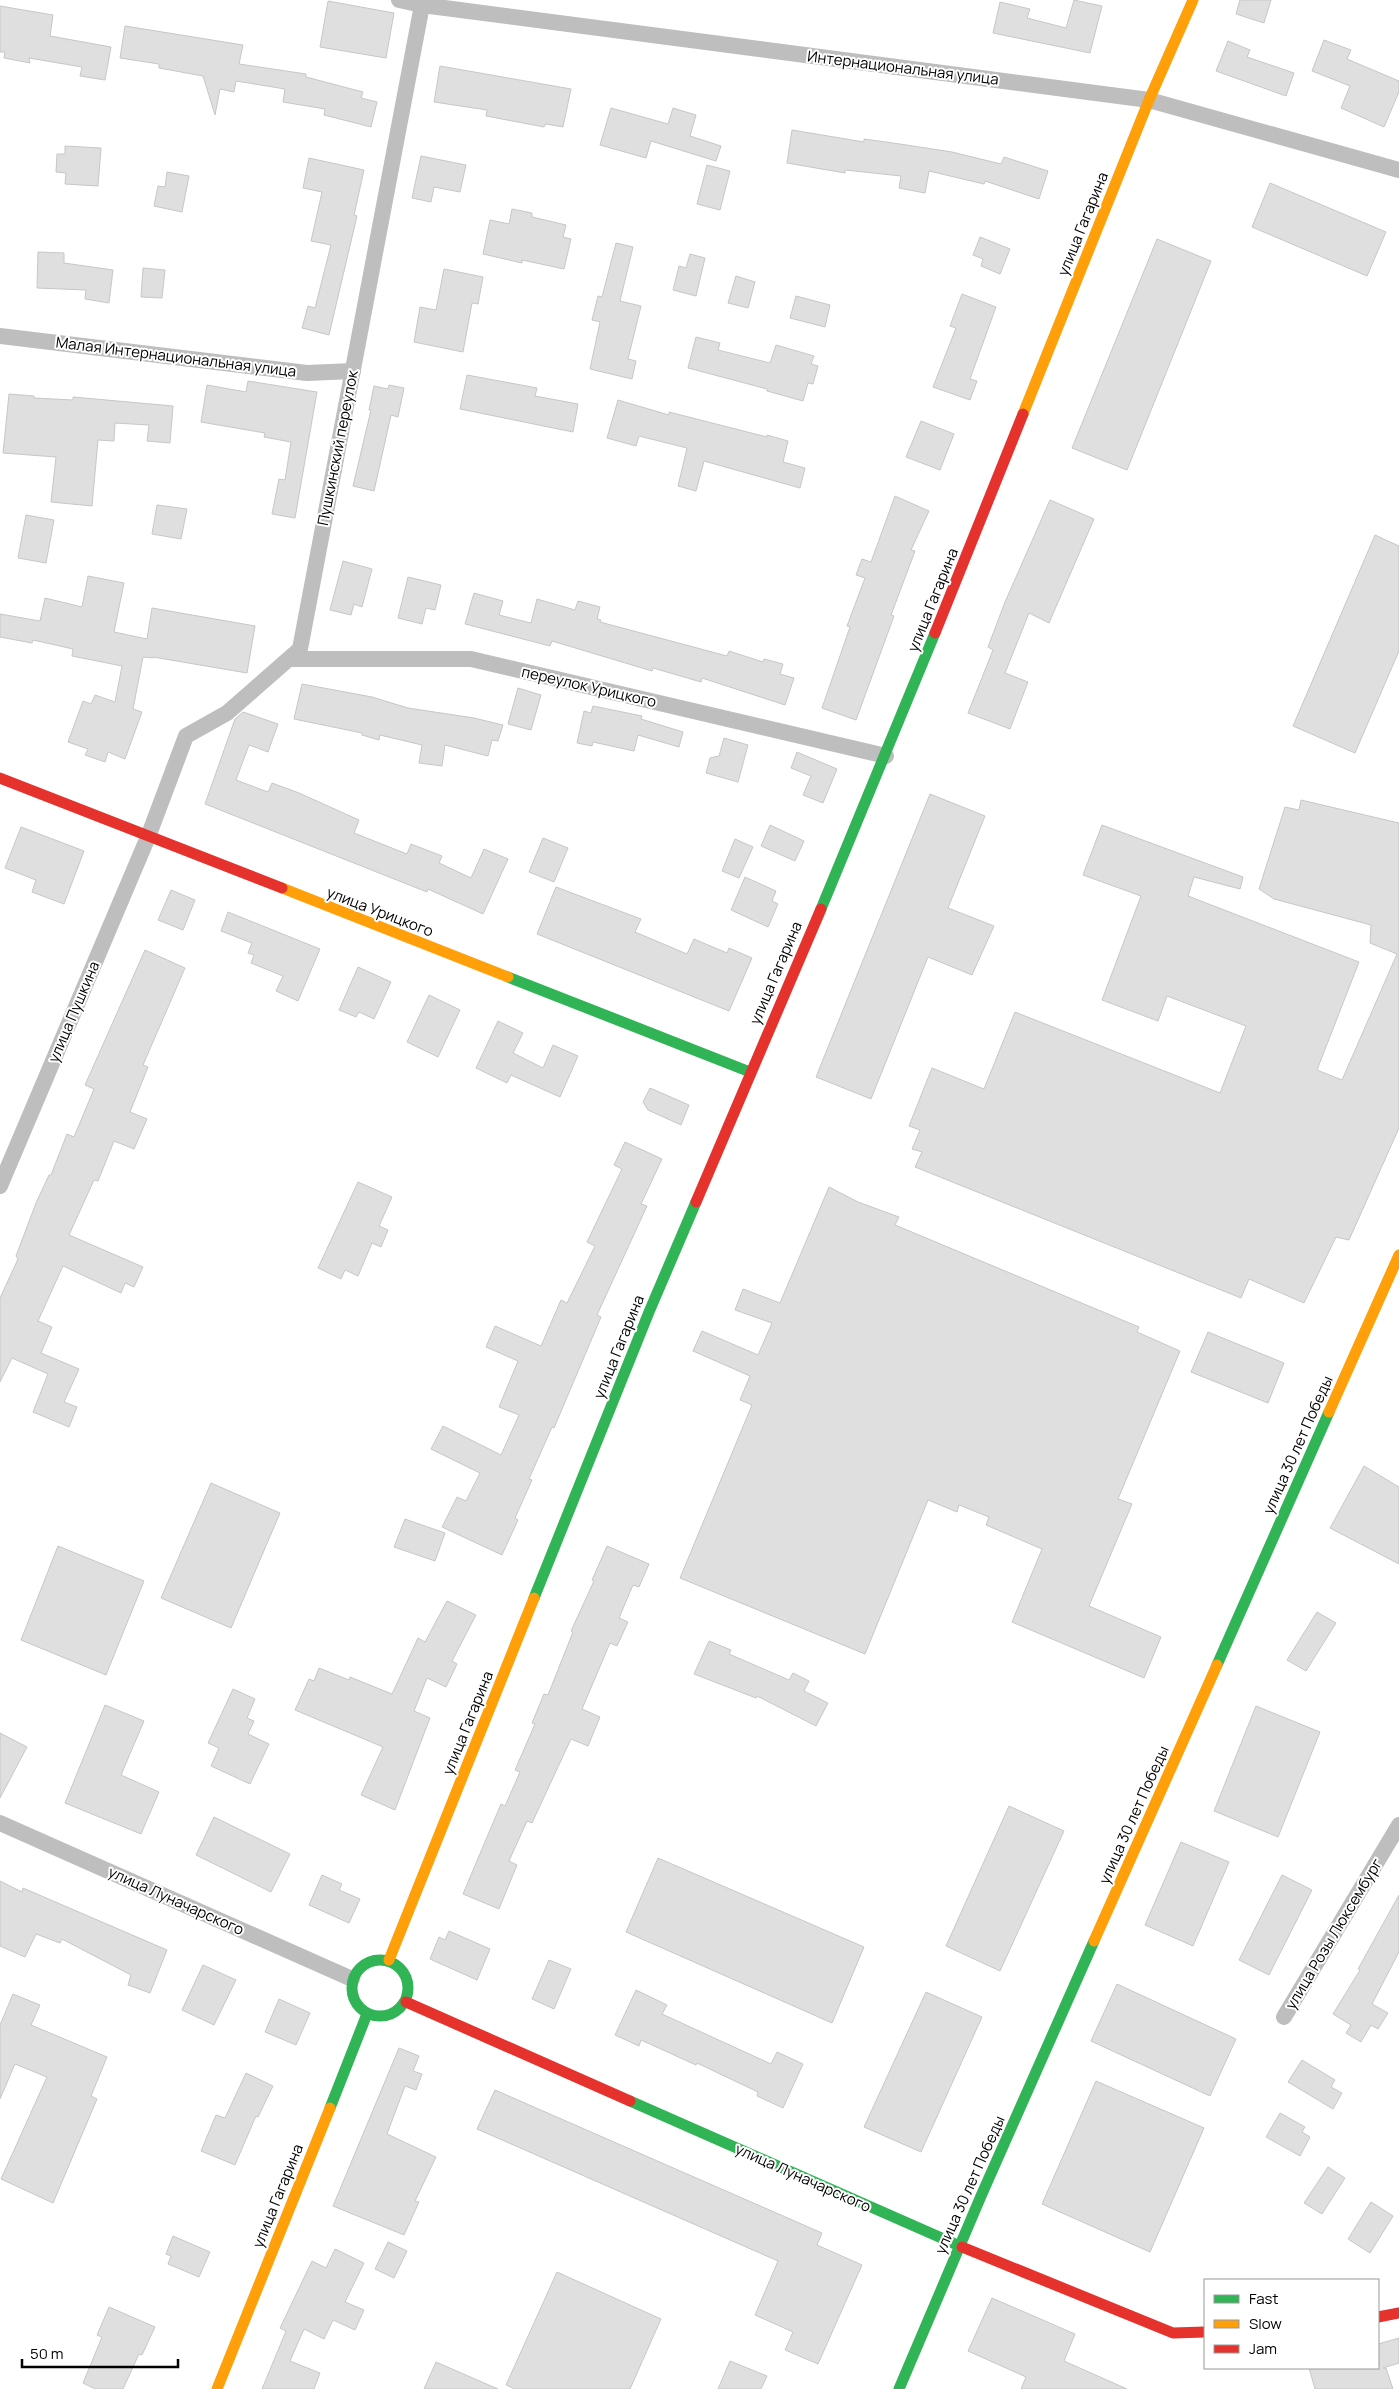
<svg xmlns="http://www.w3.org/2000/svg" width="1399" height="2389" viewBox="0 0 1399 2389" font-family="Manrope,sans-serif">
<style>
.building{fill:#dfdfdf;stroke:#c7c7c7}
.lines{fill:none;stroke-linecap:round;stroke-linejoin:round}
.street{stroke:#bebebe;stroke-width:16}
.fast{stroke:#30b455;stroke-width:11}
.slow{stroke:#ff9f0a;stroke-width:11}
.jam{stroke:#e5322d;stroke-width:11}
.labels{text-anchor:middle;stroke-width:4;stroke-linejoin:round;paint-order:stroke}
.street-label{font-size:15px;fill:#000;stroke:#fff}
</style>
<rect width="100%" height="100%" fill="#fff"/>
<!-- building -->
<g class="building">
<path d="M 1074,0 L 1102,6 L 1090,53 L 993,33 L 1000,2 L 1030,9 L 1027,18 L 1066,28 Z"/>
<path d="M 1240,0 L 1271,0 L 1264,23 L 1236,14 Z"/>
<path d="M 328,1 L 394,13 L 386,58 L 320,47 Z"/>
<path d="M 0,6 L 53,15 L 50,36 L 111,47 L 105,80 L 80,76 L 82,67 L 29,58 L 30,63 L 4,58 L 5,52 L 0,52 Z"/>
<path d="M 125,26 L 243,45 L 239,64 L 306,74 L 306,77 L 363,92 L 361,98 L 377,102 L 371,127 L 324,115 L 325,109 L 283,102 L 285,89 L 236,81 L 234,92 L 220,89 L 215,115 L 203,76 L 159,68 L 159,64 L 120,58 Z"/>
<path d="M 1324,40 L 1351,50 L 1347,59 L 1399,81 L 1399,92 L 1384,127 L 1341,108 L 1350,86 L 1312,71 Z"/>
<path d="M 1228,41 L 1250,50 L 1247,57 L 1294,73 L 1286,96 L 1216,71 Z"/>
<path d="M 440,66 L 571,89 L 563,127 L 546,124 L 544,127 L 486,116 L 487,110 L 434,102 Z"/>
<path d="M 611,108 L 668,124 L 673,108 L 696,115 L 690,136 L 721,146 L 716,161 L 651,141 L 646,158 L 600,145 Z"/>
<path d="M 792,130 L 864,142 L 864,139 L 900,144 L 952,152 L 1001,164 L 1004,157 L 1048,171 L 1039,199 L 985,181 L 984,184 L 929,171 L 925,193 L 899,188 L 901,176 L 845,170 L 845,173 L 787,163 Z"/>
<path d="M 65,146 L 101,148 L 98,186 L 65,184 L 66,173 L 56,172 L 57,154 L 65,154 Z"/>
<path d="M 421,156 L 466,165 L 460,192 L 434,187 L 431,202 L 412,198 Z"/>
<path d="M 309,158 L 364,170 L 354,215 L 357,216 L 329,335 L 302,328 L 308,306 L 315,308 L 331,245 L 311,241 L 322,192 L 303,188 Z"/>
<path d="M 707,165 L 730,171 L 720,210 L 697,204 Z"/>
<path d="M 167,172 L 189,176 L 182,212 L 154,206 L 158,186 L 165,187 Z"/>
<path d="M 1270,183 L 1386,232 L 1367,276 L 1252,227 Z"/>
<path d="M 512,209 L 532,213 L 532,217 L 566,225 L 563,237 L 571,239 L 564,269 L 522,260 L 522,263 L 483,254 L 490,220 L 509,224 Z"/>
<path d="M 980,237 L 1010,249 L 1000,274 L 981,266 L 983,259 L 973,255 Z"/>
<path d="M 1157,239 L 1211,261 L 1127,470 L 1072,448 Z"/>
<path d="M 616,243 L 633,247 L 620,301 L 641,306 L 628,359 L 636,361 L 632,379 L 590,369 L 600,322 L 592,320 L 598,296 L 602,297 Z"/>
<path d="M 38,252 L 64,253 L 64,263 L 113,270 L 109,303 L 85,299 L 86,290 L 37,288 Z"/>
<path d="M 690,254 L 705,258 L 696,296 L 673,290 L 679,266 L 686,268 Z"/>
<path d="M 143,268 L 165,270 L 162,298 L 141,297 Z"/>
<path d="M 444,269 L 483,277 L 478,304 L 472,303 L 463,352 L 414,342 L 420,307 L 436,310 Z"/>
<path d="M 736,276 L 755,282 L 748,308 L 728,303 Z"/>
<path d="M 962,294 L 996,307 L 970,379 L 977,381 L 970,400 L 933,387 L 956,328 L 950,326 Z"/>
<path d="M 796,296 L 830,305 L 825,327 L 790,318 Z"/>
<path d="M 696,337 L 720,343 L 718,350 L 770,363 L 776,345 L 814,356 L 811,364 L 818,366 L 813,384 L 808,383 L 803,401 L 767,391 L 767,389 L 688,368 Z"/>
<path d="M 467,375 L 537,388 L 535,396 L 578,404 L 573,432 L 460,409 Z"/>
<path d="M 248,381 L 317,392 L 295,518 L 272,514 L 279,479 L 285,480 L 291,442 L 264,437 L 265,433 L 201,422 L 207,385 L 246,392 Z"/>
<path d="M 389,385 L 404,388 L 398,417 L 391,415 L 374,491 L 353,486 L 371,410 L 369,410 L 374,386 L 388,389 Z"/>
<path d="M 9,394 L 34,396 L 34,398 L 73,400 L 73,397 L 173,406 L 170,443 L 147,441 L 149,425 L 115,423 L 114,441 L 98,440 L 92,506 L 51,502 L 56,457 L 3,453 Z"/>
<path d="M 618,400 L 669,415 L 669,412 L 767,437 L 767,435 L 788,441 L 783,462 L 805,468 L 800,488 L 704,461 L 696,491 L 678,486 L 687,448 L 639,436 L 636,446 L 607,438 Z"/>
<path d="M 921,421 L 954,434 L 940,470 L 906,457 Z"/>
<path d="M 895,496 L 929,511 L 911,550 L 915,551 L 891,615 L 894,616 L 856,720 L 822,708 L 850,627 L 847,626 L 865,578 L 856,575 L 862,559 L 871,562 Z"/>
<path d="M 1050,500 L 1094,519 L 1049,623 L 1029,613 L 1005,673 L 1028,682 L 1010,729 L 968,713 L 993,650 L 988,647 L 1005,602 Z"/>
<path d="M 157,505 L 187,509 L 181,539 L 152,534 Z"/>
<path d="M 26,515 L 54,520 L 46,563 L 18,558 Z"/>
<path d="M 1375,535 L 1399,546 L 1399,651 L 1355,753 L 1293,726 Z"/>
<path d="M 343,561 L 372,569 L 362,607 L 354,604 L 351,615 L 330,610 Z"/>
<path d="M 88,576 L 124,583 L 114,632 L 147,639 L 152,608 L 255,626 L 247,673 L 153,657 L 153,658 L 143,657 L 133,709 L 142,712 L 125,759 L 108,752 L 105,762 L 85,755 L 88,749 L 68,742 L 83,701 L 91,704 L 95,695 L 115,702 L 122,666 L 72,656 L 73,649 L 33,640 L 32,643 L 0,637 L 0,614 L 40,621 L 45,598 L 82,607 Z"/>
<path d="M 408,577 L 441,585 L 435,610 L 426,608 L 422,624 L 398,618 Z"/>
<path d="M 474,593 L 503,601 L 499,615 L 531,623 L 537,599 L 575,610 L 578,601 L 600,607 L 597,619 L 601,620 L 600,622 L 727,656 L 729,651 L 763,662 L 764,659 L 783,664 L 780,674 L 794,678 L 785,705 L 702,678 L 701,682 L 653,668 L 652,671 L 552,641 L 550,646 L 465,624 Z"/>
<path d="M 302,684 L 372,697 L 408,708 L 474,718 L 503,725 L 498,741 L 492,740 L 488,756 L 445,745 L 442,766 L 419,763 L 422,745 L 380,735 L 379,740 L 362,735 L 362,733 L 294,719 Z"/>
<path d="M 518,688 L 541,695 L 531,730 L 508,724 Z"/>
<path d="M 593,706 L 642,716 L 641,719 L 683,732 L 679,747 L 638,735 L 634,751 L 593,742 L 592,746 L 577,743 L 584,711 L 591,713 Z"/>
<path d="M 243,712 L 278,724 L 268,752 L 249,745 L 236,780 L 268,792 L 272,783 L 299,793 L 359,820 L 354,833 L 407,854 L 411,844 L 442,856 L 439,863 L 471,878 L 484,849 L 508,859 L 483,914 L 428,889 L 427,892 L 205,804 L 235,719 Z"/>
<path d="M 724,738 L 748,745 L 738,782 L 706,773 L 710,758 L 719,756 Z"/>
<path d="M 797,752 L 837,769 L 823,803 L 803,795 L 811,776 L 791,768 Z"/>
<path d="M 930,794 L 985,816 L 948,908 L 994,926 L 972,975 L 928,957 L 871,1099 L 816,1077 Z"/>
<path d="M 1301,800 L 1399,823 L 1399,1128 L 1349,1240 L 1336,1237 L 1304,1303 L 1249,1279 L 1241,1298 L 915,1167 L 922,1152 L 912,1149 L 920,1130 L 909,1126 L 932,1068 L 984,1089 L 1015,1012 L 1220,1093 L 1246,1026 L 1167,996 L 1158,1021 L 1102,1000 L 1141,896 L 1083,875 L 1102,825 L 1243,877 L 1240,889 L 1194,877 L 1188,896 L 1359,962 L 1317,1070 L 1342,1080 L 1397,954 L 1370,943 L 1371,925 L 1274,899 L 1259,889 L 1285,807 L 1299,810 Z"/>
<path d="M 770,825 L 804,841 L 795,861 L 761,846 Z"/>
<path d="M 21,827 L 84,851 L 64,904 L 32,892 L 36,880 L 5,868 Z"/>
<path d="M 543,838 L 568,848 L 554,882 L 529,872 Z"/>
<path d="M 735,839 L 753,847 L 739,878 L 722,871 Z"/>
<path d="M 745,877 L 776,891 L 772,901 L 778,904 L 768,927 L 731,910 Z"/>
<path d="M 556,887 L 641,919 L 635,932 L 687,954 L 694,939 L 727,953 L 729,948 L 752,958 L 729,1011 L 537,934 Z"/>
<path d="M 171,890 L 195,900 L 183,930 L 158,920 Z"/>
<path d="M 228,912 L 320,949 L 298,1001 L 276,991 L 283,976 L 251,963 L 254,955 L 248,953 L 252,943 L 221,931 Z"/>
<path d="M 145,950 L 185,968 L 143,1065 L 148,1067 L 130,1112 L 147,1119 L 134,1149 L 114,1141 L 98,1181 L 94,1180 L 69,1235 L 143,1267 L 134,1287 L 125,1283 L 121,1293 L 63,1266 L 38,1321 L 52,1327 L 41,1353 L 79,1369 L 64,1402 L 77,1407 L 69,1427 L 33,1412 L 48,1374 L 12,1358 L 0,1382 L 0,1298 L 18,1259 L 16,1256 L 36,1203 L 49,1175 L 51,1175 L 67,1134 L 74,1137 L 94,1089 L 85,1085 Z"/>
<path d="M 358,967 L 391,982 L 374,1019 L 359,1012 L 356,1017 L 339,1010 Z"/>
<path d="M 429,995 L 460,1010 L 438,1057 L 407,1042 Z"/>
<path d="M 498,1021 L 523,1033 L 513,1053 L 543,1068 L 553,1045 L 578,1056 L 560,1097 L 511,1075 L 507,1083 L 476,1068 Z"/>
<path d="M 650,1088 L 689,1105 L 681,1125 L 648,1110 L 643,1102 Z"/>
<path d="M 625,1142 L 662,1159 L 641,1204 L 647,1206 L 597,1315 L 601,1317 L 554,1428 L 552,1427 L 529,1479 L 532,1480 L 515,1518 L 518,1520 L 502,1555 L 442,1527 L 457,1497 L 466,1501 L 480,1473 L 431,1449 L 443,1426 L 501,1455 L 519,1415 L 499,1407 L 518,1361 L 486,1347 L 495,1326 L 541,1346 L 561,1300 L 567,1303 L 595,1246 L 587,1242 L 622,1169 L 614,1165 Z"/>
<path d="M 358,1182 L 392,1197 L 379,1226 L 388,1230 L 381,1247 L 372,1243 L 358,1276 L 345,1270 L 341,1279 L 318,1268 Z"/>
<path d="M 829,1187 L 858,1202 L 899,1217 L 895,1225 L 1139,1327 L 1137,1332 L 1180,1351 L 1118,1499 L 1132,1504 L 1089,1606 L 1161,1637 L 1144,1678 L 1012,1622 L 1042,1549 L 986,1525 L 989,1517 L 959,1505 L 957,1512 L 928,1500 L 865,1654 L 680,1578 L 752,1405 L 740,1400 L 750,1376 L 693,1351 L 702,1331 L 758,1355 L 772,1323 L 735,1310 L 743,1289 L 780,1303 Z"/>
<path d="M 1208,1332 L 1284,1363 L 1268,1403 L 1191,1372 Z"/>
<path d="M 1364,1466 L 1399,1487 L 1399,1564 L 1330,1528 Z"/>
<path d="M 211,1483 L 280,1513 L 231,1628 L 161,1598 Z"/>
<path d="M 405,1519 L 445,1533 L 435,1561 L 394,1547 Z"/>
<path d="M 58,1546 L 144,1581 L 106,1675 L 21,1640 Z"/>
<path d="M 607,1546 L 649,1564 L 639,1587 L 633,1585 L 619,1618 L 628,1622 L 617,1646 L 610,1643 L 582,1709 L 600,1717 L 588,1746 L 571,1739 L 532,1823 L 527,1821 L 509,1861 L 517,1865 L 499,1909 L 463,1894 L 501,1804 L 505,1806 L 520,1772 L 515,1770 L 535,1724 L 532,1723 L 544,1694 L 548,1695 L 573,1632 L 571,1631 L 594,1581 L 592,1580 Z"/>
<path d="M 447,1601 L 476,1615 L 452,1661 L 457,1664 L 446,1687 L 427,1678 L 414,1711 L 430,1718 L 395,1810 L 361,1795 L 383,1747 L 295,1710 L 309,1679 L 314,1681 L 319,1668 L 349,1680 L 350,1677 L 392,1694 L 418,1638 L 425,1642 Z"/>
<path d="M 1317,1612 L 1336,1623 L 1306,1671 L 1287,1660 Z"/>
<path d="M 709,1641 L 731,1650 L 729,1654 L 789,1680 L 793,1673 L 809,1681 L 804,1691 L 828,1703 L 816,1726 L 757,1696 L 756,1698 L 694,1674 Z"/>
<path d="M 233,1689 L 255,1699 L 247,1718 L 254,1721 L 248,1734 L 269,1744 L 250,1784 L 211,1766 L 219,1748 L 208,1743 Z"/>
<path d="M 105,1705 L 144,1721 L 121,1775 L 159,1792 L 141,1834 L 65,1803 Z"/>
<path d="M 1256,1706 L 1320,1732 L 1278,1837 L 1214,1811 Z"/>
<path d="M 0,1733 L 27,1747 L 0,1798 Z"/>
<path d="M 1009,1806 L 1064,1831 L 1000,1971 L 946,1946 Z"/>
<path d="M 214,1817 L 290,1854 L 271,1892 L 196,1855 Z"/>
<path d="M 1181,1842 L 1229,1862 L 1193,1946 L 1145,1925 Z"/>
<path d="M 658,1858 L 864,1947 L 832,2023 L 626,1932 Z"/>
<path d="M 322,1875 L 342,1884 L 339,1890 L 360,1899 L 349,1923 L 309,1905 Z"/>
<path d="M 1282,1875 L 1312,1890 L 1269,1975 L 1239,1960 Z"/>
<path d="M 0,1881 L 22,1892 L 23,1888 L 167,1950 L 150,1993 L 128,1985 L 131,1975 L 62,1939 L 60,1943 L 36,1934 L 25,1957 L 0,1946 Z"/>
<path d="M 1399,1895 L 1399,1952 L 1372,2004 L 1388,2013 L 1378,2029 L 1371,2025 L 1361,2042 L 1346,2033 L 1351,2025 L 1333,2014 L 1360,1970 L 1358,1969 Z"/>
<path d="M 449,1931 L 490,1949 L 477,1980 L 430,1959 L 439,1937 L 445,1940 Z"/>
<path d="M 549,1960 L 571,1969 L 554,2009 L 532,1999 Z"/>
<path d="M 203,1965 L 236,1980 L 214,2025 L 182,2010 Z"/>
<path d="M 1117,1984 L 1236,2039 L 1210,2096 L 1091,2041 Z"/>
<path d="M 636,1990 L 667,2005 L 662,2014 L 771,2064 L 777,2052 L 803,2064 L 783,2108 L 757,2096 L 758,2092 L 697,2063 L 696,2065 L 641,2040 L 639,2046 L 615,2035 Z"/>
<path d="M 926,1992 L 982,2017 L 921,2152 L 864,2127 Z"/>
<path d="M 13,1994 L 40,2005 L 31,2025 L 107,2057 L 91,2096 L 97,2099 L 53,2203 L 1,2179 L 47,2077 L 15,2064 L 0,2099 L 0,2025 Z"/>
<path d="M 279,1999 L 310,2013 L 296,2045 L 265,2032 Z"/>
<path d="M 399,2048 L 419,2056 L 413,2071 L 422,2074 L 416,2090 L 405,2086 L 387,2134 L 436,2157 L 415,2201 L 419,2202 L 404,2235 L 333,2206 Z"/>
<path d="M 1302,2060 L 1335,2080 L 1331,2087 L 1342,2093 L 1333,2109 L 1288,2082 Z"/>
<path d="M 246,2073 L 273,2086 L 258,2117 L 256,2116 L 235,2165 L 201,2151 L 216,2115 L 225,2118 Z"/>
<path d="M 1096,2081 L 1204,2128 L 1150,2252 L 1042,2204 Z"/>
<path d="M 495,2090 L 822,2233 L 817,2245 L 862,2265 L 818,2364 L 785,2350 L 793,2332 L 755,2315 L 778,2261 L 477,2129 Z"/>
<path d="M 1280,2113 L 1305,2127 L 1302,2132 L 1310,2137 L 1300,2156 L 1266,2137 Z"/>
<path d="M 1328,2167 L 1345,2178 L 1322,2214 L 1304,2203 Z"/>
<path d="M 1371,2202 L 1393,2216 L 1370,2253 L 1348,2239 Z"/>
<path d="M 173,2236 L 210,2252 L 199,2277 L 168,2264 L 171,2256 L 166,2254 Z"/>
<path d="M 388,2242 L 407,2251 L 394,2278 L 375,2269 Z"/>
<path d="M 335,2249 L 364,2263 L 345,2302 L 364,2310 L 355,2330 L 333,2320 L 324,2339 L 304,2329 L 290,2361 L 320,2373 L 314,2389 L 262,2389 L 286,2331 L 280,2328 L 312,2261 L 326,2268 Z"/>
<path d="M 557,2272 L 661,2319 L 630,2389 L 515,2389 L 506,2385 Z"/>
<path d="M 992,2298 L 1075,2334 L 1064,2361 L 1127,2389 L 1021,2389 L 1026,2377 L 968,2351 Z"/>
<path d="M 109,2307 L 155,2327 L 142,2355 L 139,2354 L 123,2389 L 95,2389 L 83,2383 L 102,2337 L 97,2335 Z"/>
<path d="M 1399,2338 L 1399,2363 L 1383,2368 L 1386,2368 L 1393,2389 L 1315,2389 L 1309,2368 L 1378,2368 L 1378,2344 Z"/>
<path d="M 730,2361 L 767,2376 L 761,2389 L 718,2389 Z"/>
<path d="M 436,2362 L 498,2389 L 424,2389 Z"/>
</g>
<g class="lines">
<!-- street -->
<g class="street">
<path d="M 399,0 L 422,5 L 1149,100 L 1399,170"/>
<path d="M 0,336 L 307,373 L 353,371"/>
<path d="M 289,659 L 471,659 L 886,756"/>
<path d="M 0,1186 L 148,837 L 186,736 L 227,713 L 300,649 L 422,5 L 425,0"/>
<path d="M 0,1823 L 352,1979"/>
<path d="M 1284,2017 L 1399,1825"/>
</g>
<!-- fast -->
<g class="fast">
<path d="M 821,909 L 935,633"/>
<path d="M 508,977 L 750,1072"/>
<path d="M 534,1598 L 649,1312 L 696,1202"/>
<path d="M 1217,1665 L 1329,1412"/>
<circle cx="380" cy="1988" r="28"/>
<path d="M 630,2101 L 962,2247"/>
<path d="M 330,2108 L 367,2014"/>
<path d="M 899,2389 L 981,2196 L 1094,1941"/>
</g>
<!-- slow -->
<g class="slow">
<path d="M 1023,414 L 1149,100 L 1193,0"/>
<path d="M 282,888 L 508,977"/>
<path d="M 1329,1412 L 1399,1255"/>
<path d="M 1094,1941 L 1217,1665"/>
<path d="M 389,1960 L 534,1598"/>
<path d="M 217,2389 L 330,2108"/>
</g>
<!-- jam -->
<g class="jam">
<path d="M 935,633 L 1023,414"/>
<path d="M 0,778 L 282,888"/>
<path d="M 696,1202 L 821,909"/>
<path d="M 406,2002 L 630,2101"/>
<path d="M 962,2247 L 1173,2333 L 1205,2332"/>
<path d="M 1378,2317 L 1399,2313"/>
</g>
</g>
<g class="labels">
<!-- street labels -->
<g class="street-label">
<text transform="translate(903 68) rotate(7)" y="5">Интернациональная улица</text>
<text transform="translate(1083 224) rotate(-68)" y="5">улица Гагарина</text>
<text transform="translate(176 357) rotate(7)" y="5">Малая Интернациональная улица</text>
<text transform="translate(338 448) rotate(-79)" y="5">Пушкинский переулок</text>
<text transform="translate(933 600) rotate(-68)" y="5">улица Гагарина</text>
<text transform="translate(589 687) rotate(13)" y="5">переулок Урицкого</text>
<text transform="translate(380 912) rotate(21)" y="5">улица Урицкого</text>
<text transform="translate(776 973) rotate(-67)" y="5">улица Гагарина</text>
<text transform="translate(74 1012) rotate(-67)" y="5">улица Пушкина</text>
<text transform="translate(619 1347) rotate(-68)" y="5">улица Гагарина</text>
<text transform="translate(1298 1445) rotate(-66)" y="5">улица 30 лет Победы</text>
<text transform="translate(468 1723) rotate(-68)" y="5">улица Гагарина</text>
<text transform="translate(1134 1815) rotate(-66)" y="5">улица 30 лет Победы</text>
<text transform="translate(176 1901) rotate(24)" y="5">улица Луначарского</text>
<text transform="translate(1334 1934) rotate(-59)" y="5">улица Розы Люксембург</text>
<text transform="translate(803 2178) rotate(24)" y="5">улица Луначарского</text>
<text transform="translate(970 2185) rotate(-66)" y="5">улица 30 лет Победы</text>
<text transform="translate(278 2196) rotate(-68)" y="5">улица Гагарина</text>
</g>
</g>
<!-- legend -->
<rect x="1204" y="2279" width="175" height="90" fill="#ffffff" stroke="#999999"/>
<rect x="1214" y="2295" width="25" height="8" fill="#30b455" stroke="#999999"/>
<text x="1249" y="2304" font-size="15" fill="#000000">Fast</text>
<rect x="1214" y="2320" width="25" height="8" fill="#ff9f0a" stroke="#999999"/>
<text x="1249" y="2329" font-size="15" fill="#000000">Slow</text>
<rect x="1214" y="2345" width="25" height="8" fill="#e5322d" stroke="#999999"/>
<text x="1249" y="2354" font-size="15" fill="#000000">Jam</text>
<!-- scale -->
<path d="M22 2359v8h156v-8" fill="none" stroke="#000000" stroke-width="2.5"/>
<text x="30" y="2359" font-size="15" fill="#000000" stroke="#ffffff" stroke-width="4" paint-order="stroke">50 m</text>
</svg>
